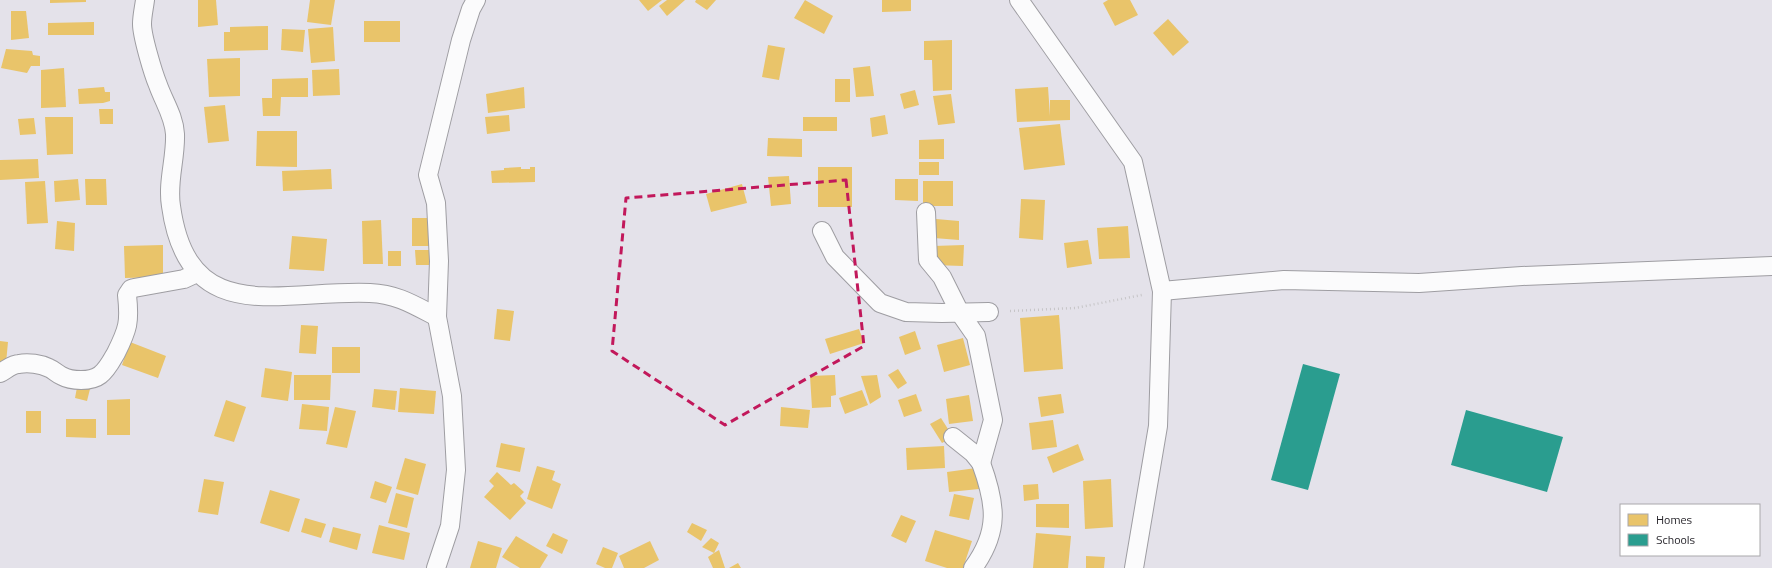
<svg xmlns="http://www.w3.org/2000/svg" width="1772" height="568" viewBox="0 0 1772 568" font-family="'Titillium Web',sans-serif">
<style>
.homes{fill:#e9c46a}
.schools{fill:#2a9d8f}
.lines{fill:none;stroke-linecap:round;stroke-linejoin:round}
.minor-casing{stroke:#9e9da2;stroke-width:20}
.path{stroke:#c6c5c7;stroke-width:2.5;stroke-dasharray:1 3;stroke-linecap:butt}
.minor{stroke:#fbfbfc;stroke-width:18}
.marked{fill:none;stroke:#c2185b;stroke-width:3;stroke-dasharray:8 5;stroke-linejoin:round}
</style>
<rect width="100%" height="100%" fill="#e4e2ea"/>
<!-- homes -->
<g class="homes">
<path d="M 50,0 L 86,0 L 86,2 L 50,3 Z"/>
<path d="M 198,0 L 216,0 L 218,25 L 198,27 Z"/>
<path d="M 310,0 L 335,0 L 331,25 L 307,22 Z"/>
<path d="M 639,0 L 662,0 L 648,11 Z"/>
<path d="M 667,0 L 685,0 L 667,16 L 659,6 Z"/>
<path d="M 696,0 L 716,0 L 707,10 L 695,2 Z"/>
<path d="M 805,0 L 833,16 L 824,34 L 794,18 Z"/>
<path d="M 882,0 L 911,0 L 911,11 L 882,12 Z"/>
<path d="M 1108,0 L 1130,0 L 1138,15 L 1115,26 L 1103,3 Z"/>
<path d="M 11,11 L 26,11 L 29,38 L 11,40 Z"/>
<path d="M 1168,19 L 1189,42 L 1173,56 L 1153,33 Z"/>
<rect x="364" y="21" width="36" height="21"/>
<path d="M 94,22 L 94,35 L 48,35 L 48,23 Z"/>
<path d="M 268,26 L 268,50 L 224,51 L 224,32 L 230,32 L 230,27 Z"/>
<path d="M 333,27 L 335,61 L 311,63 L 308,29 Z"/>
<path d="M 282,29 L 305,30 L 303,52 L 281,50 Z"/>
<path d="M 952,40 L 952,90 L 933,91 L 932,60 L 924,60 L 924,41 Z"/>
<path d="M 768,45 L 785,48 L 779,80 L 762,77 Z"/>
<path d="M 6,49 L 32,51 L 33,55 L 40,56 L 40,66 L 31,66 L 27,73 L 1,68 Z"/>
<path d="M 240,58 L 240,96 L 209,97 L 207,59 Z"/>
<path d="M 870,66 L 874,96 L 856,97 L 853,68 Z"/>
<path d="M 64,68 L 66,107 L 41,108 L 41,70 Z"/>
<path d="M 339,69 L 340,95 L 313,96 L 312,70 Z"/>
<path d="M 308,78 L 308,97 L 281,97 L 280,116 L 263,116 L 262,98 L 272,98 L 272,79 Z"/>
<rect x="835" y="79" width="15" height="23"/>
<path d="M 104,87 L 105,92 L 110,92 L 110,101 L 103,103 L 79,104 L 78,89 Z"/>
<path d="M 524,87 L 525,108 L 488,113 L 486,94 Z"/>
<path d="M 1048,87 L 1050,116 L 1050,100 L 1070,100 L 1070,120 L 1017,122 L 1015,89 Z"/>
<path d="M 915,90 L 919,105 L 904,109 L 900,94 Z"/>
<path d="M 951,94 L 955,123 L 938,125 L 933,96 Z"/>
<path d="M 225,105 L 229,141 L 208,143 L 204,107 Z"/>
<path d="M 99,109 L 113,109 L 113,124 L 100,124 Z"/>
<path d="M 509,115 L 510,131 L 487,134 L 485,117 Z"/>
<path d="M 885,115 L 888,134 L 872,137 L 870,118 Z"/>
<path d="M 45,117 L 73,117 L 73,154 L 47,155 Z"/>
<rect x="803" y="117" width="34" height="14"/>
<path d="M 34,118 L 36,134 L 20,135 L 18,119 Z"/>
<path d="M 1060,124 L 1065,165 L 1024,170 L 1019,128 Z"/>
<path d="M 257,131 L 297,131 L 297,167 L 256,166 Z"/>
<path d="M 768,138 L 802,139 L 802,157 L 767,156 Z"/>
<path d="M 944,139 L 944,159 L 919,159 L 919,140 Z"/>
<path d="M 38,159 L 39,178 L 0,180 L 0,160 Z"/>
<rect x="919" y="162" width="20" height="13"/>
<path d="M 521,167 L 521,169 L 530,169 L 530,167 L 535,167 L 535,182 L 492,183 L 491,171 L 504,170 L 504,168 Z"/>
<rect x="818" y="167" width="34" height="40"/>
<path d="M 331,169 L 332,189 L 283,191 L 282,171 Z"/>
<path d="M 789,176 L 791,204 L 771,206 L 768,177 Z"/>
<path d="M 78,179 L 80,200 L 55,202 L 54,181 Z"/>
<path d="M 85,179 L 106,179 L 107,205 L 86,205 Z"/>
<path d="M 895,179 L 918,179 L 918,201 L 895,200 Z"/>
<path d="M 45,181 L 48,223 L 27,224 L 25,182 Z"/>
<rect x="923" y="181" width="30" height="25"/>
<path d="M 742,184 L 747,203 L 711,212 L 706,194 Z"/>
<path d="M 1021,199 L 1045,200 L 1043,240 L 1019,238 Z"/>
<rect x="412" y="218" width="18" height="28"/>
<path d="M 936,219 L 959,221 L 959,240 L 934,238 Z"/>
<path d="M 381,220 L 383,264 L 363,264 L 362,221 Z"/>
<path d="M 57,221 L 75,223 L 74,251 L 55,249 Z"/>
<path d="M 1128,226 L 1130,258 L 1099,259 L 1097,228 Z"/>
<path d="M 292,236 L 327,239 L 324,271 L 289,269 Z"/>
<path d="M 1088,240 L 1092,264 L 1067,268 L 1064,243 Z"/>
<path d="M 163,245 L 163,277 L 125,278 L 124,246 Z"/>
<path d="M 964,245 L 963,266 L 932,265 L 933,246 Z"/>
<path d="M 415,250 L 433,250 L 433,265 L 416,265 Z"/>
<rect x="388" y="251" width="13" height="15"/>
<path d="M 497,309 L 514,311 L 510,341 L 494,339 Z"/>
<path d="M 1059,315 L 1063,369 L 1024,372 L 1020,318 Z"/>
<path d="M 301,325 L 318,326 L 316,354 L 299,353 Z"/>
<path d="M 859,329 L 864,343 L 830,354 L 825,339 Z"/>
<path d="M 915,331 L 921,349 L 905,355 L 899,337 Z"/>
<path d="M 963,338 L 970,365 L 944,372 L 937,345 Z"/>
<path d="M 0,341 L 8,342 L 6,363 L 0,362 Z"/>
<path d="M 130,342 L 166,356 L 158,378 L 122,365 Z"/>
<rect x="332" y="347" width="28" height="26"/>
<path d="M 265,368 L 292,372 L 288,401 L 261,397 Z"/>
<path d="M 898,369 L 907,383 L 898,389 L 888,375 Z"/>
<path d="M 294,375 L 331,375 L 330,400 L 294,400 Z"/>
<path d="M 835,375 L 836,395 L 831,396 L 831,407 L 812,408 L 810,376 Z"/>
<path d="M 877,375 L 881,397 L 870,404 L 861,376 Z"/>
<path d="M 78,382 L 91,385 L 87,401 L 75,398 Z"/>
<path d="M 400,388 L 436,391 L 434,414 L 398,412 Z"/>
<path d="M 374,389 L 397,391 L 395,410 L 372,407 Z"/>
<path d="M 862,390 L 868,405 L 845,414 L 839,398 Z"/>
<path d="M 916,394 L 922,411 L 904,417 L 898,400 Z"/>
<path d="M 1061,394 L 1064,413 L 1041,417 L 1038,397 Z"/>
<path d="M 969,395 L 973,421 L 949,424 L 946,399 Z"/>
<path d="M 130,399 L 130,435 L 107,435 L 107,400 Z"/>
<path d="M 226,400 L 246,407 L 234,442 L 214,436 Z"/>
<path d="M 302,404 L 329,407 L 327,431 L 299,429 Z"/>
<path d="M 335,407 L 356,411 L 347,448 L 326,444 Z"/>
<path d="M 781,407 L 810,410 L 808,428 L 780,426 Z"/>
<rect x="26" y="411" width="15" height="22"/>
<path d="M 941,418 L 953,437 L 942,443 L 930,424 Z"/>
<path d="M 66,419 L 96,419 L 96,438 L 66,437 Z"/>
<path d="M 1053,420 L 1057,447 L 1032,450 L 1029,423 Z"/>
<path d="M 501,443 L 525,448 L 520,472 L 496,467 Z"/>
<path d="M 1078,444 L 1084,460 L 1053,473 L 1047,457 Z"/>
<path d="M 944,446 L 945,468 L 907,470 L 906,448 Z"/>
<path d="M 405,458 L 426,464 L 418,495 L 396,489 Z"/>
<path d="M 537,466 L 555,471 L 552,480 L 561,484 L 552,509 L 527,499 Z"/>
<path d="M 976,468 L 979,489 L 949,492 L 947,472 Z"/>
<path d="M 497,472 L 511,485 L 514,483 L 524,492 L 520,496 L 526,503 L 510,520 L 484,497 L 494,486 L 489,481 Z"/>
<path d="M 204,479 L 224,482 L 218,515 L 198,512 Z"/>
<path d="M 1111,479 L 1113,527 L 1085,529 L 1083,481 Z"/>
<path d="M 375,481 L 392,487 L 386,503 L 370,498 Z"/>
<path d="M 1038,484 L 1039,499 L 1024,501 L 1023,485 Z"/>
<path d="M 270,490 L 300,499 L 289,532 L 260,523 Z"/>
<path d="M 396,493 L 414,498 L 407,528 L 388,523 Z"/>
<path d="M 954,494 L 974,498 L 969,520 L 949,516 Z"/>
<path d="M 1036,504 L 1069,504 L 1069,528 L 1036,527 Z"/>
<path d="M 901,515 L 916,521 L 906,543 L 891,536 Z"/>
<path d="M 305,518 L 326,524 L 321,538 L 301,532 Z"/>
<path d="M 692,523 L 707,530 L 701,541 L 687,532 Z"/>
<path d="M 379,525 L 410,533 L 404,560 L 372,553 Z"/>
<path d="M 333,527 L 361,534 L 357,550 L 329,542 Z"/>
<path d="M 935,530 L 972,541 L 963,568 L 947,568 L 925,561 Z"/>
<path d="M 553,533 L 568,540 L 562,554 L 546,546 Z"/>
<path d="M 1036,533 L 1071,536 L 1068,568 L 1033,568 Z"/>
<path d="M 516,536 L 548,555 L 540,568 L 520,568 L 502,557 Z"/>
<path d="M 711,538 L 719,543 L 714,553 L 719,550 L 725,568 L 713,568 L 708,557 L 714,553 L 702,547 Z"/>
<path d="M 478,541 L 502,548 L 496,568 L 470,568 Z"/>
<path d="M 650,541 L 659,560 L 644,568 L 624,568 L 619,556 Z"/>
<path d="M 603,547 L 618,553 L 612,568 L 605,568 L 596,564 Z"/>
<path d="M 1086,556 L 1105,557 L 1104,568 L 1086,568 Z"/>
<path d="M 738,563 L 741,568 L 729,568 Z"/>
</g>
<!-- schools -->
<g class="schools">
<path d="M 1303,364 L 1340,374 L 1308,490 L 1271,480 Z"/>
<path d="M 1466,410 L 1563,437 L 1547,492 L 1451,465 Z"/>
</g>
<g class="lines">
<defs>
<g id="minor">
<path d="M 145,0 C 144,8 142,16 142,24 C 142,36 153,73 158,85 C 164,102 174,116 175,134 C 176,158 167,182 171,206 C 188,330 282,289 370,293 C 397,294 414,305 437,317"/>
<path d="M 1019,0 L 1133,162 L 1162,291 L 1158,426 L 1134,568"/>
<path d="M 926,212 L 928,260 L 942,277 L 960,313 L 976,336 L 993,420 L 981,463 L 973,453 L 953,437"/>
<path d="M 822,231 L 835,257 L 880,303 L 906,312 L 942,313 L 989,312"/>
<path d="M 1162,291 L 1284,280 L 1419,283 L 1522,276 L 1772,266"/>
<path d="M 0,373 C 6,370 12,364 19,364 C 28,362 41,364 49,368 C 54,370 57,374 62,376 C 71,381 91,382 100,375 C 107,370 112,360 116,353 C 128,329 130,322 127,295 L 131,289 L 134,288 L 184,279 L 197,273"/>
<path d="M 436,568 L 450,526 L 456,470 L 452,396 L 437,317 L 439,261 L 436,203 L 428,175 L 461,40 L 471,9 L 476,0"/>
<path d="M 973,568 C 1000,531 996,504 981,463"/>
</g>
</defs>
<!-- minor casing -->
<use href="#minor" class="minor-casing"/>
<!-- path -->
<path class="path" d="M 1010,311 L 1075,308 L 1142,295"/>
<!-- minor -->
<use href="#minor" class="minor"/>
</g>
<!-- marked area -->
<path class="marked" d="M 846,180 L 864,346 L 725,425 L 612,351 L 626,198 Z"/>
<!-- legend -->
<rect x="1620" y="504" width="140" height="52" fill="#ffffff" stroke="#a9a8ab"/>
<rect x="1628" y="514" width="20" height="12" fill="#e9c46a" stroke="#a9a8ab"/>
<text x="1656" y="524" font-size="12" fill="#28262c">Homes</text>
<rect x="1628" y="534" width="20" height="12" fill="#2a9d8f" stroke="#a9a8ab"/>
<text x="1656" y="544" font-size="12" fill="#28262c">Schools</text>
</svg>
